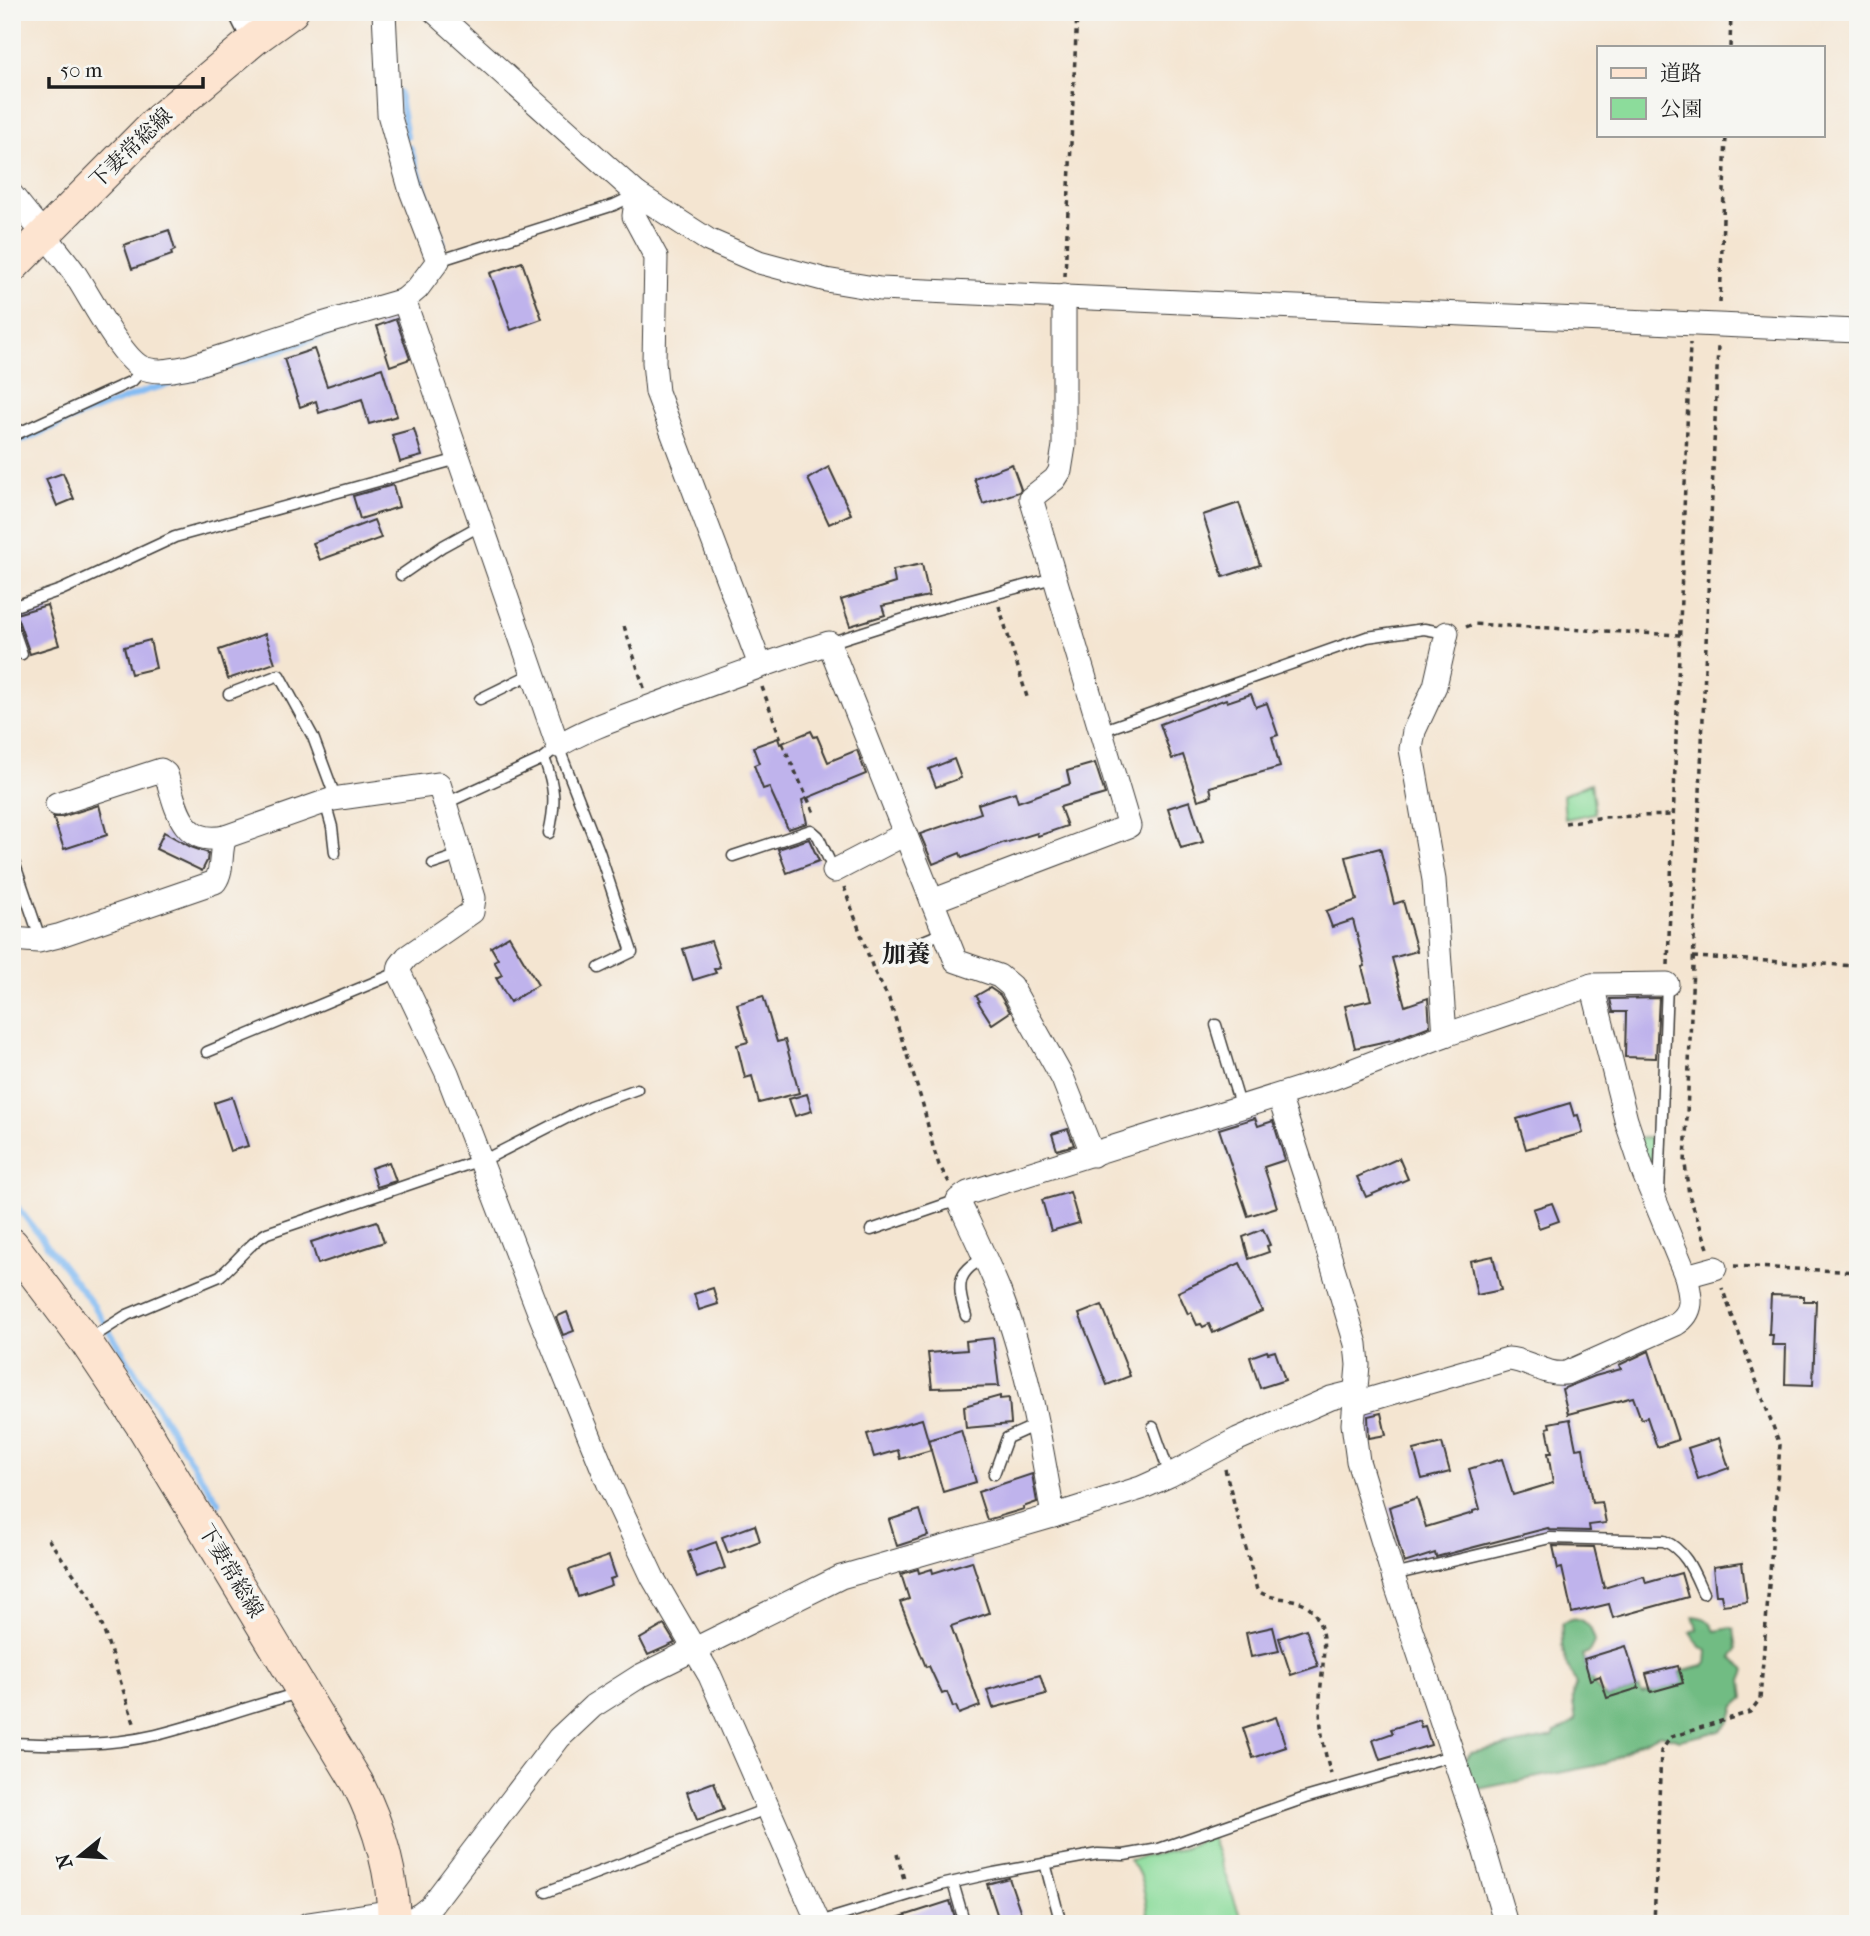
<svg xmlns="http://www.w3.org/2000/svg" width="1870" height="1936" viewBox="0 0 1870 1936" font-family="'IM FELL French Canon','Noto Serif JP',serif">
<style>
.green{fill:#8cdc9b;stroke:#547c5c;stroke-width:2}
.forest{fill:#71bc83;stroke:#466c50;stroke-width:2}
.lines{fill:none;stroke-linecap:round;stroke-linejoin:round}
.stream{stroke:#83bbf3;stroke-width:6}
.building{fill:#bfb3ec}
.service-casing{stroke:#3c3a37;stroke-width:13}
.minor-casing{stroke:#3c3a37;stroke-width:25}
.tertiary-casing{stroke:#3c3a37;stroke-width:31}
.secondary-casing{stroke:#3c3a37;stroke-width:34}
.path{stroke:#3c3a37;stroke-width:3.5;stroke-dasharray:5 5;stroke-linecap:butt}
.service{stroke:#fff;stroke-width:10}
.minor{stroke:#fff;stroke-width:23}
.tertiary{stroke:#fff;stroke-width:28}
.secondary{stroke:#fde4d0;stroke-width:32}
.labels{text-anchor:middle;stroke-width:7;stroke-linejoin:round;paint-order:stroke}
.street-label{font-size:21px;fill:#1c1c1c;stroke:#f6f6f2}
.quarter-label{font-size:24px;font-weight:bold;fill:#1c1c1c;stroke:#f6f6f2}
</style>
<rect width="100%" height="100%" fill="#f6f6f2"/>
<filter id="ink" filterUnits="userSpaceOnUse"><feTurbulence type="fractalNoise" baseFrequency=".0143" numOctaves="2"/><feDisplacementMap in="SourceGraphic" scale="14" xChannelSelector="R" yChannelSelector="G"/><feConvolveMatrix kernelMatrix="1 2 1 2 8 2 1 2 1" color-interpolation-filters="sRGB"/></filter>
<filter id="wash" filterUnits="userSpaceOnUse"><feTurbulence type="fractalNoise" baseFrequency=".00686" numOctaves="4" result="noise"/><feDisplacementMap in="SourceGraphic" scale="28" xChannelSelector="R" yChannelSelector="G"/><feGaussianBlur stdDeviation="1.57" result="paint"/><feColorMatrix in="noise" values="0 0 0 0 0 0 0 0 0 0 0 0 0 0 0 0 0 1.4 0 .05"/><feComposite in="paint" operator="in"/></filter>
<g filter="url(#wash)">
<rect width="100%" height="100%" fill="#f4e5d1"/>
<!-- green -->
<g class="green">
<path d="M 1591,783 L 1595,813 L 1565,819 L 1563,795 Z"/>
<path d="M 1656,1136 L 1656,1185 L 1638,1139 Z"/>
<path d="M 1211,1836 L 1243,1924 L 1150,1924 C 1145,1903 1145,1874 1129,1860 L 1181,1849 Z"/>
</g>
<!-- forest -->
<path class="forest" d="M 1693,1616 C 1705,1617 1710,1620 1715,1631 L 1730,1628 L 1734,1630 L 1737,1649 L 1731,1658 L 1746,1670 L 1742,1680 L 1744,1698 L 1735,1706 L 1731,1719 L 1720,1731 L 1680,1740 L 1660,1734 L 1636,1745 L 1608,1763 L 1479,1789 L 1473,1783 L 1463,1765 L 1466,1758 L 1471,1753 L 1553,1737 L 1555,1732 L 1568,1727 L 1576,1720 C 1574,1708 1570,1696 1576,1685 C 1565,1660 1560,1651 1562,1624 C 1578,1611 1593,1624 1594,1642 L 1589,1652 L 1582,1655 C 1589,1673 1591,1686 1607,1698 L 1639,1688 L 1642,1694 L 1682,1683 L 1680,1672 L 1703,1666 L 1706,1663 L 1707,1651 L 1699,1645 L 1690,1632 L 1697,1629 Z"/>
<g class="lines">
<!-- stream -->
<g class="stream">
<path d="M 399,92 L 407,137"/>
<path d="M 410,147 L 443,243"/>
<path d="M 12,445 L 75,418 L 148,390 L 197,377 L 357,325"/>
<path d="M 12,1200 L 94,1306 L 199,1474 L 219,1503"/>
</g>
</g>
<g id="blocks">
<!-- building -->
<g class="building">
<path d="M 169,230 L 175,250 L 171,252 L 172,255 L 132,269 L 124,245 Z"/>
<path d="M 522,262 L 542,319 L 511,330 L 490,273 Z"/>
<path d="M 396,319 L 410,359 L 390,366 L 377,326 Z"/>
<path d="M 314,349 L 327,386 L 382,368 L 397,416 L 369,424 L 362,399 L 319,413 L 316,401 L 300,407 L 284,359 Z"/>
<path d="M 414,429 L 422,456 L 400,462 L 392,435 Z"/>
<path d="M 1012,464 L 1021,489 L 1019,492 L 983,504 L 974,478 Z"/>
<path d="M 829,467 L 851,514 L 829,524 L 808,479 Z"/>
<path d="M 63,473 L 74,499 L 57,506 L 46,479 Z"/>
<path d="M 393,485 L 399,507 L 360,519 L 353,496 Z"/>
<path d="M 1239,503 L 1260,565 L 1223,577 L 1203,515 Z"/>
<path d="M 374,520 L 381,538 L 320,560 L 313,543 Z"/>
<path d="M 922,564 L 929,596 L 882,606 L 885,615 L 850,626 L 841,600 L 895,583 L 893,570 Z"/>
<path d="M 47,605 L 59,645 L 30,654 L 16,614 Z"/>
<path d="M 265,634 L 275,663 L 228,679 L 219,650 Z"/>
<path d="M 150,640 L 156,668 L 131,674 L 124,647 Z"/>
<path d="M 1251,694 L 1256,707 L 1267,703 L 1278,735 L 1272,737 L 1280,767 L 1210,787 L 1212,796 L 1198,800 L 1183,755 L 1172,759 L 1160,724 L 1226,699 L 1227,702 Z"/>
<path d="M 811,731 L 814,737 L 817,736 L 828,762 L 857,750 L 866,774 L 802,800 L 807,823 L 788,829 L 769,787 L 763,789 L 754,765 L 759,763 L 753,747 L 778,738 L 780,744 Z"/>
<path d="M 954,759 L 961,778 L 936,787 L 929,769 Z"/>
<path d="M 1095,763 L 1105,794 L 1060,807 L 1067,826 L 1038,836 L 1037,833 L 1005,843 L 1005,842 L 962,858 L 960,853 L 933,864 L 920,834 L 981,813 L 978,804 L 1015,792 L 1018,802 L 1070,784 L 1067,771 Z"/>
<path d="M 1190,801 L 1203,842 L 1181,848 L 1168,808 Z"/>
<path d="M 99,805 L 107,835 L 64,849 L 53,817 L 61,817 Z"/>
<path d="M 164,832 L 191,847 L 208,853 L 207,861 L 202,871 L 156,849 Z"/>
<path d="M 809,839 L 819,861 L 787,873 L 778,849 Z"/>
<path d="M 1380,848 L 1394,904 L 1403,901 L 1417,951 L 1392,958 L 1405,1006 L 1428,998 L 1430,1026 L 1396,1039 L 1355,1048 L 1345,1006 L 1371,1000 L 1362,967 L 1365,966 L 1353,920 L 1332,927 L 1326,911 L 1357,900 L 1346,857 Z"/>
<path d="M 509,936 L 538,985 L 510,1002 L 496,978 L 502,975 L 494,961 L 498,959 L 491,947 Z"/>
<path d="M 711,941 L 720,967 L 714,969 L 716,973 L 693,980 L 683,949 Z"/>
<path d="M 990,988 L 1000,995 L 1010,1012 L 992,1024 L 978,1002 L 980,1001 L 976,996 Z"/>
<path d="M 763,996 L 777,1042 L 785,1040 L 799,1093 L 759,1103 L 752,1076 L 745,1078 L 737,1045 L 748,1042 L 737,1004 Z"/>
<path d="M 1659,998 L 1656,1058 L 1625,1057 L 1626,1012 L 1613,1012 L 1610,999 Z"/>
<path d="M 807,1094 L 812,1111 L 795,1116 L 789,1099 Z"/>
<path d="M 232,1097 L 248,1146 L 230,1151 L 214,1103 Z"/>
<path d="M 1570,1103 L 1574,1116 L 1578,1115 L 1583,1133 L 1526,1149 L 1517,1119 Z"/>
<path d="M 1255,1118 L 1258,1126 L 1273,1121 L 1285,1160 L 1264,1167 L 1277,1207 L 1248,1216 L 1219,1129 Z"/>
<path d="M 1068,1129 L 1074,1145 L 1057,1150 L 1052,1134 Z"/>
<path d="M 1399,1158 L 1408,1179 L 1366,1197 L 1357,1177 Z"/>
<path d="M 389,1162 L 396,1181 L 377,1187 L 371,1168 Z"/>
<path d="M 1070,1192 L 1079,1223 L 1051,1231 L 1042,1200 Z"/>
<path d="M 1552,1203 L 1559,1221 L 1539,1228 L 1533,1209 Z"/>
<path d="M 377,1221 L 384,1242 L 318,1264 L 311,1242 Z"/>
<path d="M 1263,1229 L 1270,1245 L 1267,1246 L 1269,1252 L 1249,1259 L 1243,1237 Z"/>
<path d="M 1493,1256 L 1501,1290 L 1477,1295 L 1470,1261 Z"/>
<path d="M 1240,1263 L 1262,1311 L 1213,1333 L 1209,1324 L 1203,1327 L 1201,1324 L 1197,1325 L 1191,1312 L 1188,1314 L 1178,1292 Z"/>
<path d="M 713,1288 L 718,1304 L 699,1310 L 694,1294 Z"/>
<path d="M 1771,1295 L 1804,1296 L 1804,1301 L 1816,1301 L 1813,1385 L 1785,1384 L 1786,1345 L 1772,1345 L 1773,1335 L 1769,1335 Z"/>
<path d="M 1102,1305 L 1130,1376 L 1107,1385 L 1079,1314 Z"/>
<path d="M 567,1312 L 574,1331 L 563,1335 L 556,1317 Z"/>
<path d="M 993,1338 L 999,1386 L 932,1388 L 928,1353 L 967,1350 L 966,1341 Z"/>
<path d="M 1267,1351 L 1268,1353 L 1275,1351 L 1285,1380 L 1260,1388 L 1250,1357 Z"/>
<path d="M 1649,1351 L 1678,1440 L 1657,1447 L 1647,1417 L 1641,1419 L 1633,1397 L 1568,1414 L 1562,1389 L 1595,1376 L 1621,1369 L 1619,1365 Z"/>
<path d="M 1000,1396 L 1000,1399 L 1009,1398 L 1011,1424 L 966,1428 L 964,1406 Z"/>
<path d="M 1381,1413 L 1386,1435 L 1369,1438 L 1368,1416 Z"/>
<path d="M 922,1419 L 931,1450 L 900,1459 L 898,1450 L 874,1457 L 867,1434 Z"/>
<path d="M 1570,1419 L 1576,1449 L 1583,1448 L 1592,1503 L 1602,1502 L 1606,1523 L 1589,1525 L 1590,1531 L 1549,1530 L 1548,1528 L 1436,1557 L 1435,1553 L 1404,1563 L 1389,1507 L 1417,1498 L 1426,1527 L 1473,1513 L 1473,1511 L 1480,1509 L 1469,1469 L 1502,1459 L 1513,1495 L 1553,1483 L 1548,1453 L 1552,1453 L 1547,1428 L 1550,1427 L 1549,1423 Z"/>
<path d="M 961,1430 L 976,1482 L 943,1492 L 928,1440 Z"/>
<path d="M 1719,1438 L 1729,1468 L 1698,1479 L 1688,1448 Z"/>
<path d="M 1442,1443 L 1450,1472 L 1422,1479 L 1414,1450 Z"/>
<path d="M 1032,1474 L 1037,1502 L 1023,1507 L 1024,1509 L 987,1520 L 978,1492 Z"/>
<path d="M 920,1510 L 928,1536 L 897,1546 L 889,1520 Z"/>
<path d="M 755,1525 L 760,1541 L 728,1553 L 722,1537 Z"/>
<path d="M 716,1542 L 725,1568 L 697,1578 L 688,1552 Z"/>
<path d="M 1553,1546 L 1594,1547 L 1604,1588 L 1644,1576 L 1646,1583 L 1681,1573 L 1688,1597 L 1613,1618 L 1609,1604 L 1572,1613 L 1562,1568 L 1558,1569 Z"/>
<path d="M 609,1556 L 616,1577 L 610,1579 L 612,1585 L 578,1597 L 569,1570 Z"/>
<path d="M 972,1561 L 989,1613 L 951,1626 L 980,1706 L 959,1714 L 956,1706 L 953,1707 L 947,1692 L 942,1694 L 929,1666 L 926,1667 L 900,1602 L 909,1599 L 901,1574 L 918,1569 L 919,1573 L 932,1569 L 933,1573 Z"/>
<path d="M 1742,1563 L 1747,1602 L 1723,1605 L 1721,1595 L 1716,1595 L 1713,1567 Z"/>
<path d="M 664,1625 L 675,1643 L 648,1655 L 640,1639 Z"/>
<path d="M 1273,1627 L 1279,1651 L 1251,1657 L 1246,1633 Z"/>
<path d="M 1306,1629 L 1318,1666 L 1291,1675 L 1279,1638 Z"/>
<path d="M 1626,1646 L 1639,1688 L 1607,1698 L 1600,1676 L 1590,1680 L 1584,1659 Z"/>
<path d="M 1678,1666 L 1683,1683 L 1651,1692 L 1646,1674 Z"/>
<path d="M 1040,1675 L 1046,1694 L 993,1708 L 987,1690 Z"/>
<path d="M 1276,1717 L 1286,1747 L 1253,1758 L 1243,1728 Z"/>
<path d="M 1419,1720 L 1421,1727 L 1425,1726 L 1431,1745 L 1380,1760 L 1373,1740 L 1393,1733 L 1391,1729 Z"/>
<path d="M 714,1782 L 724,1810 L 697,1820 L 687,1792 Z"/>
<path d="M 1009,1878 L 1021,1913 L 999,1920 L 987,1884 Z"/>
<path d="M 950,1901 L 957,1924 L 892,1924 L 891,1920 Z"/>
</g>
</g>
</g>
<g filter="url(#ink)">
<use href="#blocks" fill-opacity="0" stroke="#3c3a37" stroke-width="2"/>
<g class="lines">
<defs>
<g id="service">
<path d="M 438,261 L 614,205 L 637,194"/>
<path d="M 12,436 L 132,381 L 144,368"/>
<path d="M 401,575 L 443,546 L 481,525"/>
<path d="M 12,607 L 61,590 L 175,537 L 458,459"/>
<path d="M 12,625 L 22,654"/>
<path d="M 829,643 L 920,614 L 1053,578"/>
<path d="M 229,694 L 279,675 L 313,737 L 336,799"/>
<path d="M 480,699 L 533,673"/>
<path d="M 1101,731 L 1367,637 L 1424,629 L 1447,633"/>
<path d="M 544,758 C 555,788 556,803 549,833"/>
<path d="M 325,802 L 332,827 L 335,853"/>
<path d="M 444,804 L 544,758 L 558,746 L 599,851 L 632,952 L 599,968"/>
<path d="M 12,856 L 41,941"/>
<path d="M 733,856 L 811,830 L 818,836 L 834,871"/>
<path d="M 433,864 L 460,855"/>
<path d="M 894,953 L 945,932"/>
<path d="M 1216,1025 L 1241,1108"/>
<path d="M 207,1052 L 399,972"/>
<path d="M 1659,1192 L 1667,984"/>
<path d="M 871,1230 L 958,1200"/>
<path d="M 966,1316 C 958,1288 954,1272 985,1258"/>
<path d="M 88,1340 L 127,1315 L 220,1276 C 237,1262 248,1244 267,1233 L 492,1156 L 590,1106 L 637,1089"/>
<path d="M 1153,1427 L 1170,1475"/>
<path d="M 994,1474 L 1007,1438 L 1036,1425"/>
<path d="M 1393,1575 L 1550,1538 L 1664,1541 C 1686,1550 1694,1573 1703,1593"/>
<path d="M 12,1743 C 60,1745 109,1746 156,1735 C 205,1723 252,1705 300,1693"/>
<path d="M 1045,1863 L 1061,1924"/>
<path d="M 953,1883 L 965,1924"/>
<path d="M 546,1892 L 769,1808"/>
<path d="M 816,1923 L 941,1885 L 994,1873 L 1098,1854 L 1124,1855 L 1159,1849 L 1305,1798 L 1454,1755"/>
</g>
<g id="minor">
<path d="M 435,12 L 637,194 L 708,240 L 759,262 L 826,280 L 880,289 L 1858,331"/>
<path d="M 637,194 L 634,216 L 656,257 L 654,362 L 657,392 L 760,665"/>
<path d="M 12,195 C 32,221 54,245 73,271 C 88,293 120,356 141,367 C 156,374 173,370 189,367 L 322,324 L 404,300 L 417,289 L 438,261 L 410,188 L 389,114 L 384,12"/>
<path d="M 404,300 L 558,746 C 587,728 620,718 652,706 C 711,684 769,662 829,643 L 956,961 L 999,976 L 1011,986 L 1063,1079 L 1093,1155"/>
<path d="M 57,804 L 161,770 L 166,774 C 176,806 181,846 225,837 L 333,799 L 439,784 L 474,898 L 472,912 L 407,957 L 400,966 L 399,972 L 447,1073 L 539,1312 L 608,1482 L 653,1578 L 710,1676 L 819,1924"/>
<path d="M 834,871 L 905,834"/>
<path d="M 932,901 L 1129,826 L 1031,498 L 1055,479 L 1060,471 L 1064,446 L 1064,296"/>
<path d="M 12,939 L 38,941 L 58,936 L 215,882 C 224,869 219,852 225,837"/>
<path d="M 1445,1035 L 1434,880 L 1411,749 L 1414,731 L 1435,686 L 1447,633"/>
<path d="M 1279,1096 L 1311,1194 L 1356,1344 L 1358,1365 L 1353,1424 L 1358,1461 L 1396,1585 L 1482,1842 L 1506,1924"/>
<path d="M 1686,1276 L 1715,1268"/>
<path d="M 1354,1404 L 1508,1359 C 1528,1360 1546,1376 1566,1373 L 1676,1324 C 1695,1312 1691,1297 1686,1276 L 1644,1174 L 1626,1120 L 1592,985"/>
<path d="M 1053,1516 C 1041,1441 1027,1364 1000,1293 C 987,1261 972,1230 958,1200 L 968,1193 L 1333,1078 L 1445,1035 L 1592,985 L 1667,984"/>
<path d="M 308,1924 L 394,1911"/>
<path d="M 403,1924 L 421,1914 L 431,1906 L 559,1738 L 593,1706 L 640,1676 L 841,1577 L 1053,1516 L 1141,1488 L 1170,1475 L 1238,1439 L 1331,1398 L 1355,1392"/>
</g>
<path id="tertiary" d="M 243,12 L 256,38"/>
<g id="secondary">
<path d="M 12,267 L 155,123 L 256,38 L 292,12"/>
<path d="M 12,1244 L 86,1342 L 143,1427 L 357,1782 C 380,1827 393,1872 394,1924"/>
</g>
</defs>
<!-- service casing -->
<use href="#service" class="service-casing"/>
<!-- minor casing -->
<use href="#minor" class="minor-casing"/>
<!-- tertiary casing -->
<use href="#tertiary" class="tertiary-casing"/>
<!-- secondary casing -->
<use href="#secondary" class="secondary-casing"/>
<!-- path -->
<g class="path">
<path d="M 1730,47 L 1731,12"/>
<path d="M 1065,276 L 1077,12"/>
<path d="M 1720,303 L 1726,135"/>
<path d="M 999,606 L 1027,697"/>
<path d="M 624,626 L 644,688"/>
<path d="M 1466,627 L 1473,624 L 1680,635"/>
<path d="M 762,687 L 783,745 L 815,815"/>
<path d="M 1565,823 L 1604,817 L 1673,815"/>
<path d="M 844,887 L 874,971 L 889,999 L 923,1105 L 933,1147 L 939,1165 L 949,1182"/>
<path d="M 1693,957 L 1858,966"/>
<path d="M 1668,965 L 1690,343"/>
<path d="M 1708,1248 L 1689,1195 L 1685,1164 L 1718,346"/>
<path d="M 1734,1266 L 1858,1272"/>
<path d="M 1225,1469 L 1257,1590 C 1272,1603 1299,1594 1312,1610 C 1333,1636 1319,1676 1320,1705 C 1320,1729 1324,1752 1331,1774"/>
<path d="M 48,1539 L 89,1595 L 99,1616 L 135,1726"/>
<path d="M 897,1854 L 905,1883"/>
<path d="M 1654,1924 L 1661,1751 L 1671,1737 L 1750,1712 L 1760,1699 L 1780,1445 L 1722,1288"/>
</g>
<!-- service -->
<use href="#service" class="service"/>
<!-- minor -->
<use href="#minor" class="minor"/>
<!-- tertiary -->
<use href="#tertiary" class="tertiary"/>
<!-- secondary -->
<use href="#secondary" class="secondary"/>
</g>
</g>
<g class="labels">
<!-- street labels -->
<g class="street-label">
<text transform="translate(131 148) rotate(-44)" y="7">下妻常総線</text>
<text transform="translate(231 1571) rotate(59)" y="7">下妻常総線</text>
</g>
<!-- quarter labels -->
<g class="quarter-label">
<text x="906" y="962">加養</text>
</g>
</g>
<!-- margin -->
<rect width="1870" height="1936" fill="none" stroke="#f6f6f2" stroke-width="42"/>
<!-- legend -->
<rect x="1597" y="46" width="228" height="91" fill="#f6f6f2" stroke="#9f9f9c" stroke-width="2"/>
<rect x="1611" y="68" width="35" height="10" fill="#fde4d0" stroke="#9f9f9c" stroke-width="2"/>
<text x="1660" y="80" font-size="21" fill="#1c1c1c">道路</text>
<rect x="1611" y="98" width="35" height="21" fill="#8cdc9b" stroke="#9f9f9c" stroke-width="2"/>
<text x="1660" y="116" font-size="21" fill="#1c1c1c">公園</text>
<!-- north arrow -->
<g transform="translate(80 1856) rotate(252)" stroke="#f6f6f2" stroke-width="5" paint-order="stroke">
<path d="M0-5L12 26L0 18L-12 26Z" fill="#1c1c1c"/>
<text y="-10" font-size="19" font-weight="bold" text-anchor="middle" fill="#1c1c1c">N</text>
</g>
<!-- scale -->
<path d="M49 77v10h154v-10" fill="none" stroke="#1c1c1c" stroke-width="3.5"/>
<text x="60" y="77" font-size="21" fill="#1c1c1c" stroke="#f6f6f2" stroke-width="5" paint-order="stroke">50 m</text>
</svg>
